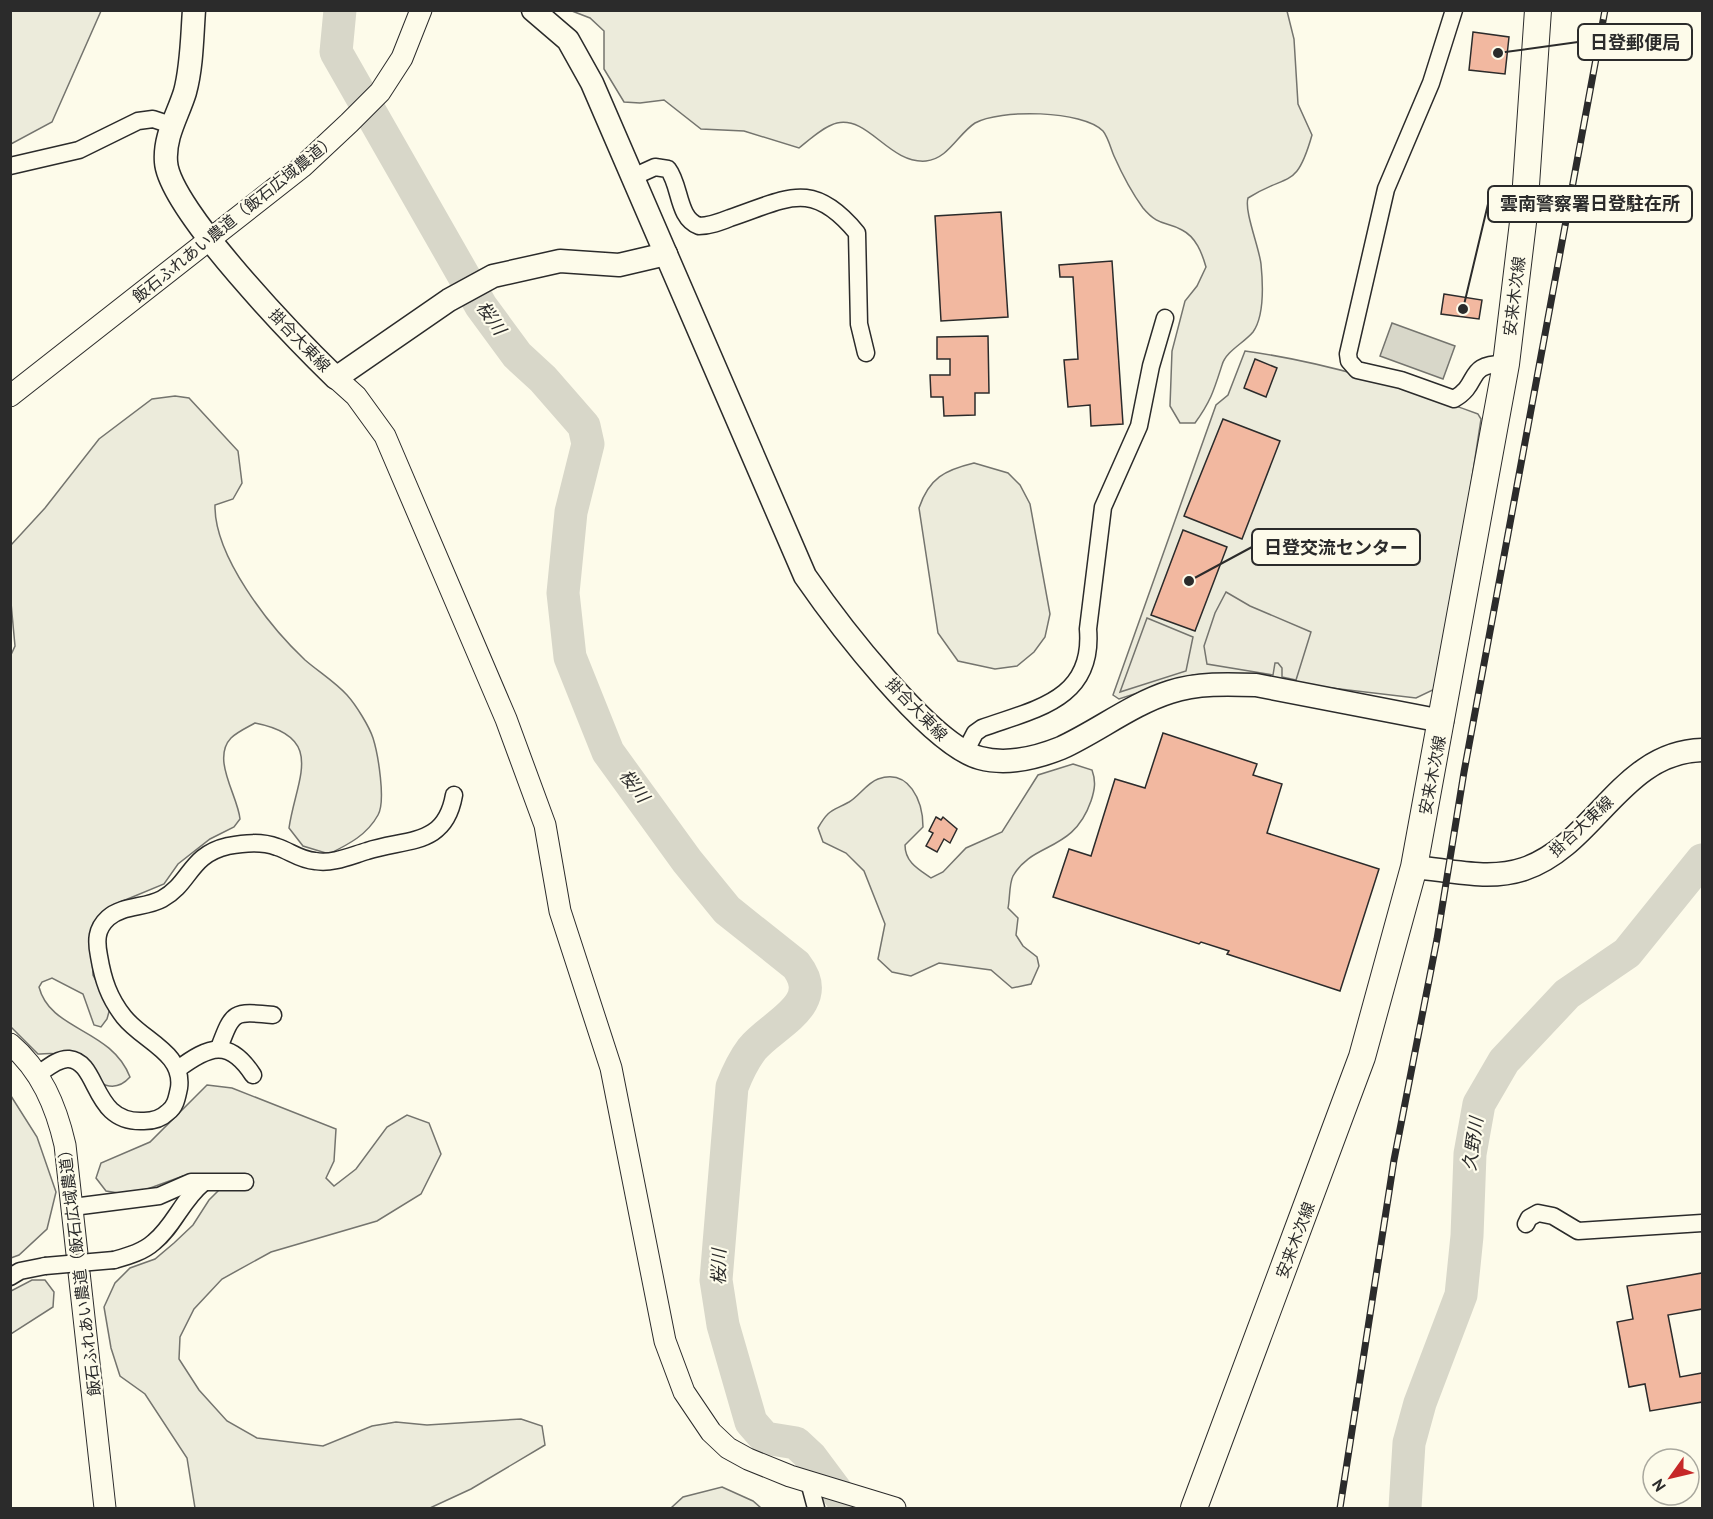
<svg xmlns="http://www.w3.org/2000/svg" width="1713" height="1519" viewBox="0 0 1713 1519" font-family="'PT Sans','Noto Sans JP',sans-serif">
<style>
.green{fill:#ecebdb;stroke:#74746e;stroke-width:1.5}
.parking{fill:#eceadb;stroke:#74746e;stroke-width:1.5}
.water{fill:#d8d7c9;stroke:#74746e;stroke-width:1.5}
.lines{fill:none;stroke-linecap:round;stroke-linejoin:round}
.river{stroke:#d8d7c9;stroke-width:33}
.building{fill:#f2b8a0;stroke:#2b2b2b;stroke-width:1.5}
.minor-casing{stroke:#2b2b2b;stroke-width:19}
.tertiary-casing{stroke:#2b2b2b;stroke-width:23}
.secondary-casing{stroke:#2b2b2b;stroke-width:25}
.primary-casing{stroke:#2b2b2b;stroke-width:28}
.minor{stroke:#fdfbea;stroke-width:16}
.tertiary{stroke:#fdfbea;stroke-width:21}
.secondary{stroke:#fdfbea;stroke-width:22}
.primary{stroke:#fdfbea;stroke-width:26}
.rail-casing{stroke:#2b2b2b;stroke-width:7}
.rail{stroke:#fdfbea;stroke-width:4.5;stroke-dasharray:14;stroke-linecap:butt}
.minor-bridge-casing{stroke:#2b2b2b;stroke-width:19;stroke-linecap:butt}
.minor-bridge{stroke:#fdfbea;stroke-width:16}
.labels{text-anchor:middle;stroke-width:4.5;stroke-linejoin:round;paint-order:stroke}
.street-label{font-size:16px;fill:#2b2b2b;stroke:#fdfbea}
.water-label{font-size:18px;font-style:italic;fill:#2b2b2b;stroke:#fdfbea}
.leader{fill:none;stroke:#2b2b2b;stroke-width:2}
.callout-dot{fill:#2b2b2b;stroke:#fdfbea;stroke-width:2}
.callout{fill:#fdfbea;stroke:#2b2b2b;stroke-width:2}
.callout-label{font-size:18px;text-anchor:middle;font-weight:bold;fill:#2b2b2b}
</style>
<rect width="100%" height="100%" fill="#fdfbea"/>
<!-- green -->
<g class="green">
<path d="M 11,10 L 101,11 L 52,122 L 11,144 Z"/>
<path d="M 572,11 L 1287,11 L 1294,39 L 1298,104 L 1312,135 C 1296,191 1289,172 1248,198 C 1244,211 1259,247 1261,264 C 1263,284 1265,315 1253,332 C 1244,343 1226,351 1222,365 C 1214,390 1211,401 1195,423 L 1180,423 L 1170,406 L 1172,351 L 1185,301 L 1197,286 L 1206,267 C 1202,253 1196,237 1182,230 C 1166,221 1159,227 1143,208 C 1132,193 1122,174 1114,156 C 1111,149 1108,137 1103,131 C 1083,110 999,109 975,123 C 958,134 948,159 926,161 C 889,164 869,116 837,123 C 824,126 809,140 799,148 L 744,131 L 701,129 L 664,100 L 640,103 L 624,102 L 604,69 L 604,31 L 590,18 Z"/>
<path d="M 1245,351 C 1325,362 1402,386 1478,414 L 1481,419 L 1442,673 L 1437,688 L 1416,698 L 1238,677 L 1193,675 L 1119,699 L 1113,695 L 1216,405 L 1228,395 Z"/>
<path d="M 175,396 L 189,398 L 238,451 L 242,483 L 233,499 L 215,505 C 214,556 269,626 305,660 C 319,672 335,682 347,695 C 356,705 369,726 373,738 C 378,754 386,801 378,815 C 367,835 349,844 329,854 L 303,846 L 289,828 C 296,779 327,737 255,723 C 248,727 237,732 231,738 C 211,759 238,796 240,819 L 234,827 L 210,839 L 178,864 L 164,884 L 118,903 L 101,916 L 92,950 L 93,975 L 110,1008 L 107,1019 L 101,1027 L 94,1025 L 83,994 L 52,978 L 42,982 L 39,987 C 50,1031 111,1028 130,1077 C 105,1105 82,1061 57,1054 C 52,1053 44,1054 38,1054 L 11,1027 L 10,657 L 15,646 L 10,592 L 11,545 L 45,508 L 99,439 L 152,399 Z"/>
<path d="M 974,463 L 1008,473 L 1020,485 L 1030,504 L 1050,614 L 1045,637 L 1034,652 L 1017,666 L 995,669 L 958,661 L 938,633 L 919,508 C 929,478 945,470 974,463 Z"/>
<path d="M 1073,764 L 1092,770 C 1096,781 1095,789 1091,801 C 1073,853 1033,841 1013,876 C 1009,884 1010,899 1008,908 L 1018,918 L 1016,935 L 1023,946 L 1037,957 L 1039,966 L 1031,984 L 1012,988 L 991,970 L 939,963 L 911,976 L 892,972 L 878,959 L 885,924 L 864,871 L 846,853 L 823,842 L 818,828 C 829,809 831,812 849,802 C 859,796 867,783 878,779 C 909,768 923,801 923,827 L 905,845 C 905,862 918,869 931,878 L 943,872 L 966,848 L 1002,832 L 1038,775 Z"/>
<path d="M 207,1085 L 232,1088 L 336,1129 L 334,1161 L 326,1178 L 334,1186 L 356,1169 L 387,1127 L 407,1115 L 429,1123 L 441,1154 L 421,1194 L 377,1221 L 271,1252 L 222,1279 L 194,1309 L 180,1337 L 179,1359 L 199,1390 L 227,1421 L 257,1438 L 323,1446 L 372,1426 L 396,1422 L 427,1425 L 521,1419 L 542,1426 L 545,1445 L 471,1489 L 430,1508 L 195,1508 L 187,1458 L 145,1394 L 120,1376 L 111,1348 L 104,1307 L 115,1283 L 130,1268 L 155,1259 L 174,1243 L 193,1225 L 209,1200 L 221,1188 L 218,1175 L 183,1176 L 131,1195 L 106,1191 L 96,1178 L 101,1163 L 150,1142 Z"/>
<path d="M 11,1096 L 37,1137 L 56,1192 L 47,1229 L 19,1255 L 11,1258 Z"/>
<path d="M 32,1280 L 45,1280 L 54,1292 L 53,1307 L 11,1334 L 11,1291 Z"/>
<path d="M 722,1487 L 753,1501 L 761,1508 L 671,1508 L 683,1497 Z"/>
</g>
<!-- parking -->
<g class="parking">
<path d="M 1226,592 L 1250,606 L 1311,632 L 1296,680 L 1282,677 L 1282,668 L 1278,663 L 1275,663 L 1273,675 L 1207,664 L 1204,646 L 1215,613 Z"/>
<path d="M 1147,618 L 1193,637 L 1186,671 L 1120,692 Z"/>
</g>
<!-- water -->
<path class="water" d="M 1392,323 L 1455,346 L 1443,379 L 1380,356 Z"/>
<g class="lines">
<!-- river -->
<g class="river">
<path d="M 340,10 L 336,52 L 481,306 L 517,355 L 543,379 L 584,426 L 588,444 L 571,512 L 563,593 L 570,657 L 608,752 L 687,861 L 727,910 L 796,965 C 827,1005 772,1024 752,1049 C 743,1061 737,1074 732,1087 L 716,1280 L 723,1325 L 751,1422 L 765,1438 L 796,1443 L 811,1457 L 849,1508"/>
<path d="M 1405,1508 L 1409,1443 L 1420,1403 L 1461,1295 L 1467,1236 L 1470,1154 L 1479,1104 L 1504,1061 L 1567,994 L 1627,953 L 1702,860"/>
</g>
</g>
<!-- building -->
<g class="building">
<path d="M 1473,32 L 1509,37 L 1505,74 L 1469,70 Z"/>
<path d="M 1001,212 L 1008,317 L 941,321 L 935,216 Z"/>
<path d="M 1112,261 L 1123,424 L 1091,426 L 1090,405 L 1068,407 L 1064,360 L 1078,359 L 1073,277 L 1060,277 L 1059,265 Z"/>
<path d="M 1444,294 L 1482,300 L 1479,319 L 1441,314 Z"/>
<path d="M 988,336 L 989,393 L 975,393 L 975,415 L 944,416 L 943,397 L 931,397 L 930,375 L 950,375 L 950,359 L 937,359 L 937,337 Z"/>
<path d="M 1255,359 L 1277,368 L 1266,397 L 1244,388 Z"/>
<path d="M 1223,419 L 1280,441 L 1242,539 L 1184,516 Z"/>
<path d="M 1183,530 L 1227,547 L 1195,631 L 1151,615 Z"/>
<path d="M 1163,733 L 1257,764 L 1253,775 L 1282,784 L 1267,833 L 1379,869 L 1340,991 L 1227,954 L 1229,951 L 1201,942 L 1199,944 L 1053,897 L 1069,849 L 1091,856 L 1115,779 L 1145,788 Z"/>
<path d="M 936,817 L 941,820 L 943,817 L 957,829 L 950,843 L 944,839 L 937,852 L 926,846 L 933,833 L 929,831 Z"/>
<path d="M 1702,1273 L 1702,1309 L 1668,1315 L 1680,1377 L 1702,1373 L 1702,1402 L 1650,1411 L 1645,1384 L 1629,1387 L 1617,1322 L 1633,1319 L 1627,1286 Z"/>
</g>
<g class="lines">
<defs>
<g id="minor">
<path d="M 1454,10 L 1431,83 L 1386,189 L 1348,354 L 1349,361 L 1357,370 L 1401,380 L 1454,399 C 1482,383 1464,363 1506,364"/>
<path d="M 10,166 L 79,150 L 138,121 L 153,119 L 171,125"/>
<path d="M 633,177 L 655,167 L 668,169 C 681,186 677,218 699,226 C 710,226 720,222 730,218 C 787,199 812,178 857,233 L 859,324 L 866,353"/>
<path d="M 965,752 L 975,733 L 982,728 C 1035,709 1094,700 1088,629 L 1103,507 L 1139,426 L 1151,366 L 1165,318"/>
<path d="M 219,1048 C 233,1011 233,1011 273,1015"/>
<path d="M 178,1069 C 209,1046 229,1038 253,1075"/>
<path d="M 37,1075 C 46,1069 58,1058 69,1059 C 100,1062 91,1124 144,1121 C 153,1121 161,1119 168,1112 C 176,1106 177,1097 179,1088 C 184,1053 143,1041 124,1017 C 109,998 103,980 99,956 C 96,941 96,929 108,918 C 122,905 146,908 162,899 C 191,883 189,855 228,846 C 244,843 261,841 277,847 C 290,851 300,860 315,861 C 333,864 350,856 367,851 C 407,838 445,847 454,795"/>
<path d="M 73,1207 L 159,1196 L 191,1182 L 245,1182"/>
<path d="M 1526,1224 L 1529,1218 L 1538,1213 L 1553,1216 L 1578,1231 L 1702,1223"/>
<path d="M 114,1260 C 128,1256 143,1252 154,1242 C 174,1226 182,1200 203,1183"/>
<path d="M 10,1277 L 20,1271 L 45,1266"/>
<path d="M 809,1482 L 816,1508"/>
</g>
<g id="tertiary">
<path d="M 336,378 L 356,396 L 385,436 L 506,719 L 545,825 L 560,911 L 611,1068 L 665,1341 L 684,1392 L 711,1432 L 728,1448 L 748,1459 L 790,1476 L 895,1508"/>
<path d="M 10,396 L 302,167 L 349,123 L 380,92 L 402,58 L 421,10"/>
<path d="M 10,1044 C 41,1070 56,1106 65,1145 L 105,1508"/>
</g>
<g id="secondary">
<path d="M 194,10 C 192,37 192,66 185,92 C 178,115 164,136 166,162 C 169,209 299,342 336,378 L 449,300 L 493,276 L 560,261 L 619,265 L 666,254"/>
<path d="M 533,10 L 568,40 L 592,83 L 805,576 C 836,621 930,745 980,758 C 1006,765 1036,758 1061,748 C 1098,731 1132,704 1170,692 C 1197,683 1228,684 1256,685 L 1442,721"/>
<path d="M 1414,867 C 1449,870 1489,881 1524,869 C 1595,845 1621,752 1702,750"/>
</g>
<path id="primary" d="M 1194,1508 L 1362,1057 L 1414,867 L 1506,364 L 1524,214 L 1538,10"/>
</defs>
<!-- minor casing -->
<use href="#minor" class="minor-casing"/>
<!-- tertiary casing -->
<use href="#tertiary" class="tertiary-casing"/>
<!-- secondary casing -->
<use href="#secondary" class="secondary-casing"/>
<!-- primary casing -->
<use href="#primary" class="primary-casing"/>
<!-- minor -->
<use href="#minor" class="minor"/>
<!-- tertiary -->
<use href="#tertiary" class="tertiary"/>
<!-- secondary -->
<use href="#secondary" class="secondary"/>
<!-- primary -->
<use href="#primary" class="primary"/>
<defs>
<path id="rail" d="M 1340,1508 L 1394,1160 L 1437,939 L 1464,772 L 1605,10"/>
</defs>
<!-- rail casing -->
<use href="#rail" class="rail-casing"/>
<!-- rail -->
<use href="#rail" class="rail"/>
<defs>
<path id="minor-bridge" d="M 45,1266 L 114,1260"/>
</defs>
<!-- minor-bridge casing -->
<use href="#minor-bridge" class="minor-bridge-casing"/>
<!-- minor-bridge -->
<use href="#minor-bridge" class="minor-bridge"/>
</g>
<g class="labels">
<!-- street labels -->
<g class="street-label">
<text transform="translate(234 218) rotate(-39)" y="6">飯石ふれあい農道（飯石広域農道）</text>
<text transform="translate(1514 296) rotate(-83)" y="6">安来木次線</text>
<text transform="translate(300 340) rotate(46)" y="6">掛合大東線</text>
<text transform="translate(917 709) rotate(46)" y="6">掛合大東線</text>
<text transform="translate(1432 775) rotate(-79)" y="6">安来木次線</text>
<text transform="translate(1581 826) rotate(-43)" y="6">掛合大東線</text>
<text transform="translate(1295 1240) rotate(-69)" y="6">安来木次線</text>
<text transform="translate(79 1269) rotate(-97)" y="6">飯石ふれあい農道（飯石広域農道）</text>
</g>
<!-- water labels -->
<g class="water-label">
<text transform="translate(491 318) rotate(55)" y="6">桜川</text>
<text transform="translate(634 786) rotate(53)" y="6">桜川</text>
<text transform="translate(1473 1144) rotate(-82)" y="6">久野川</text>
<text transform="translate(719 1267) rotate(-89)" y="6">桜川</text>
</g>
</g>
<!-- callouts -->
<path class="leader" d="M1498 53L1578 42M1463 309L1488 204M1189 581L1252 547"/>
<g class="callout-dot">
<circle cx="1498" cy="53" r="6"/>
<circle cx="1463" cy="309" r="6"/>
<circle cx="1189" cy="581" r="6"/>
</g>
<g class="callout">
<rect x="1578" y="24" width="114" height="36" rx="6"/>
<rect x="1488" y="186" width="204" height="36" rx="6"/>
<rect x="1252" y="529" width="168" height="36" rx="6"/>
</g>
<g class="callout-label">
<text x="1635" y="49">日登郵便局</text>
<text x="1590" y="210">雲南警察署日登駐在所</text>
<text x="1336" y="554">日登交流センター</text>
</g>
<!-- border -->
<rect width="1713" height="1519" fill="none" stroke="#2b2b2b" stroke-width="24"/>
<!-- north arrow -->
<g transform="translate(1671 1477) rotate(236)"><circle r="28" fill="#fdfbea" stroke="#a9a89e" stroke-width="1.5"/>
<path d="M0-4.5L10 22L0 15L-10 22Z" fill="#c62828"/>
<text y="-9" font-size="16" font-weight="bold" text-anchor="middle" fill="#2b2b2b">N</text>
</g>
</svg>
